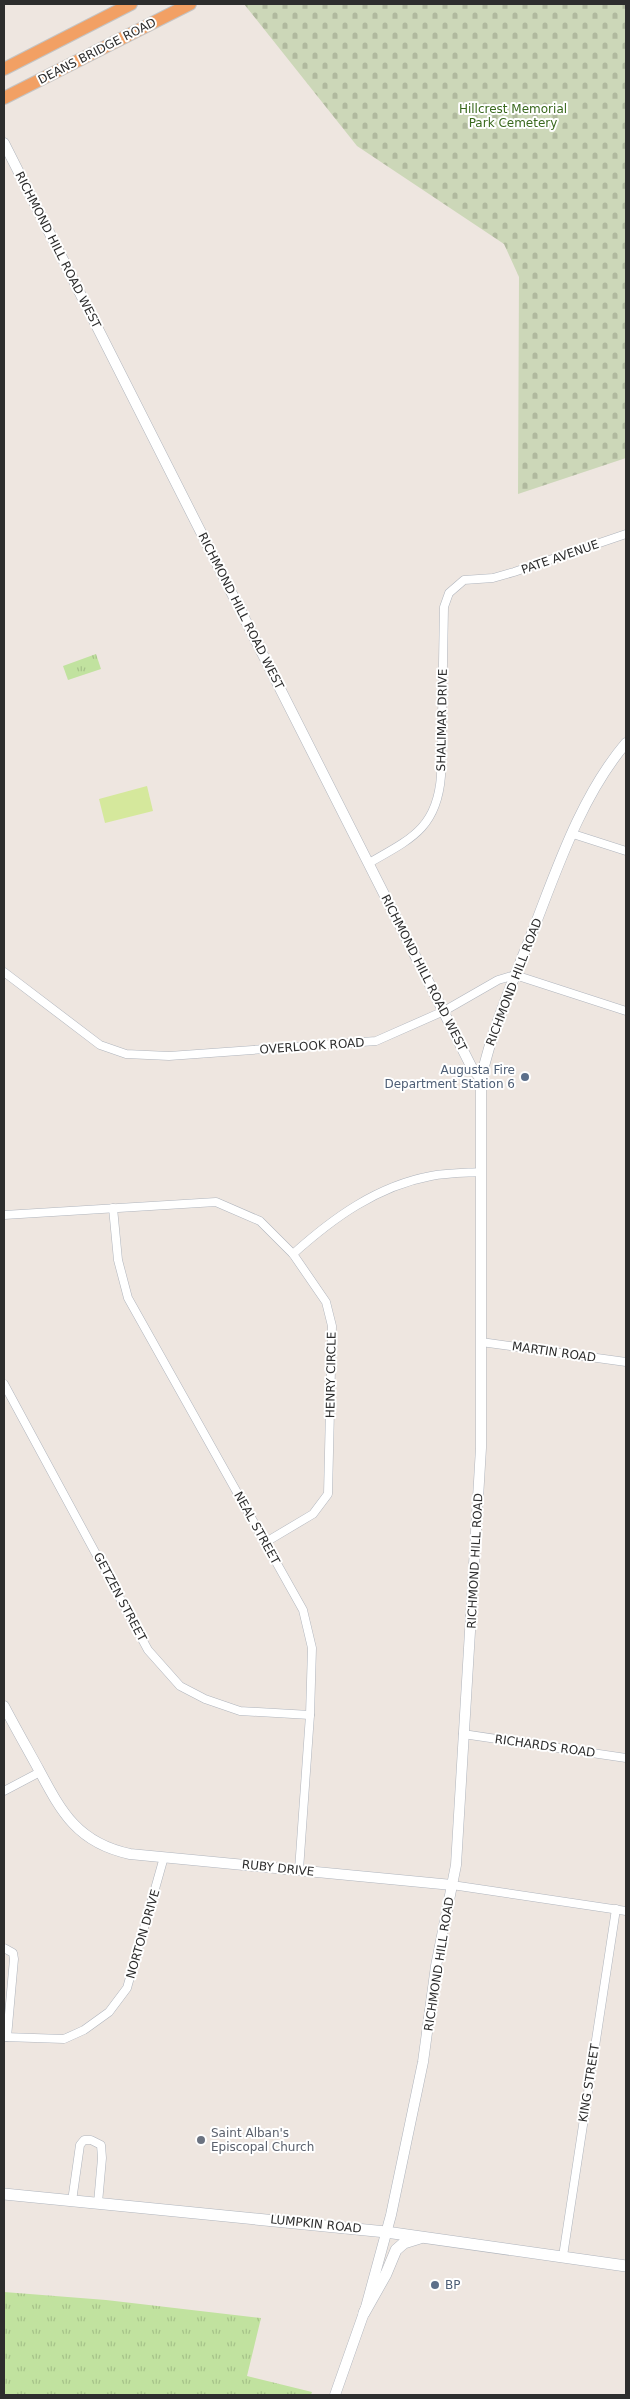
<svg xmlns="http://www.w3.org/2000/svg" width="630" height="2399" viewBox="0 0 630 2399" font-family="'DejaVu Sans',sans-serif">
<style>
.grass{fill:url(#grass-tufts)}
.cemetery{fill:url(#cemetery-stones)}
.pitch{fill:#d5e89c}
.lines{fill:none;stroke-linecap:round;stroke-linejoin:round}
.minor-casing{stroke:#b0b5bd;stroke-width:9}
.tertiary-casing{stroke:#b0b5bd;stroke-width:11}
.secondary-casing{stroke:#b0b5bd;stroke-width:12}
.trunk-casing{stroke:#c4c4c4;stroke-width:14}
.minor{stroke:#fff;stroke-width:8}
.tertiary{stroke:#fff;stroke-width:10}
.secondary{stroke:#fff;stroke-width:11}
.trunk{stroke:#f2a064;stroke-width:12}
.service-dot{fill:#5c6f8a;stroke:#fff;stroke-width:2}
.worship-dot{fill:#6b7280;stroke:#fff;stroke-width:2}
.labels{text-anchor:middle;stroke-width:4;stroke-linejoin:round;paint-order:stroke}
.street-label{font-size:12px;fill:#2d2d2d;stroke:#fff}
.park-label{font-size:12px;fill:#3a691e;stroke:#fff}
.service-label{font-size:12px;fill:#4e5e75;stroke:#fff;text-anchor:end}
.worship-label{font-size:12px;fill:#5b616d;stroke:#fff;text-anchor:start}
</style>
<defs>
<pattern id="grass-tufts" width="24" height="20" patternUnits="userSpaceOnUse" patternTransform="scale(1.25)"><rect width="24" height="20" fill="#c1e29f"/><path d="M3 7l-1-3M5 7V3M7 7l1-3M15 17l-1-3M17 17v-4M19 17l1-3" fill="none" stroke="#a6c289"/></pattern>
<pattern id="cemetery-stones" width="16" height="16" patternUnits="userSpaceOnUse" patternTransform="scale(1.25)"><rect width="16" height="16" fill="#ccd7b8"/><path d="M2 7V4a2 2 0 0 1 4 0v3zM10 15v-3a2 2 0 0 1 4 0v3z" fill="#b0b99e"/></pattern>
</defs>
<rect width="100%" height="100%" fill="#eee6e0"/>
<!-- grass -->
<g class="grass">
<path d="M 96,654 L 101,669 L 68,680 L 63,666 Z"/>
<path d="M 4,2292 L 106,2300 L 261,2318 L 247,2376 L 312,2392 L 311,2395 L 4,2395 Z"/>
</g>
<!-- cemetery -->
<path class="cemetery" d="M 244,4 L 626,4 L 626,458 L 518,494 L 519,277 L 504,244 L 357,146 Z"/>
<!-- pitch -->
<path class="pitch" d="M 147,786 L 153,811 L 105,823 L 99,799 Z"/>
<g class="lines">
<defs>
<g id="minor">
<path d="M 573,834 L 626,851"/>
<path d="M 369,863 C 411,839 437,828 441,776 L 444,607 L 449,593 L 464,580 L 493,578 L 514,572 L 626,534"/>
<path d="M 4,972 L 100,1045 L 126,1054 L 169,1056 L 376,1041 L 444,1011 L 498,980 L 515,975 L 626,1011"/>
<path d="M 113,1208 L 118,1260 L 128,1298 L 303,1610 L 312,1648 L 310,1715 L 299,1870"/>
<path d="M 4,1215 L 216,1202 L 260,1221 L 293,1254 L 326,1302 L 332,1326 L 328,1494 L 313,1514 L 266,1542"/>
<path d="M 293,1254 C 333,1218 377,1186 431,1176 C 447,1173 464,1173 481,1172"/>
<path d="M 481,1342 L 626,1362"/>
<path d="M 4,1384 L 148,1650 L 180,1686 L 205,1699 L 240,1711 L 310,1715"/>
<path d="M 463,1734 L 626,1758"/>
<path d="M 4,1791 L 40,1772"/>
<path d="M 452,1885 L 626,1911"/>
<path d="M 4,1948 L 13,1953 L 14,1959 L 7,2037"/>
<path d="M 4,2037 L 64,2039 L 84,2030 L 109,2012 L 127,1988 L 164,1857"/>
<path d="M 72,2201 L 80,2145 L 84,2140 L 91,2140 L 101,2145 L 102,2158 L 98,2203"/>
<path d="M 563,2256 L 616,1909"/>
</g>
<g id="tertiary">
<path d="M 4,143 L 472,1068 L 481,1079"/>
<path d="M 4,1706 C 15,1727 27,1748 39,1770 C 62,1813 78,1843 130,1854 L 452,1885"/>
<path d="M 335,2395 L 366,2307 L 391,2215 L 423,2062 L 436,1966 L 456,1865 L 481,1448 L 481,1079 C 492,1029 513,981 532,933 C 557,869 581,796 626,743"/>
</g>
<g id="secondary">
<path d="M 4,2194 L 386,2232 L 626,2266"/>
<path d="M 364,2313 L 386,2274 L 396,2250 L 404,2243 L 420,2238"/>
</g>
<g id="trunk">
<path d="M 4,69 L 131,4"/>
<path d="M 4,98 L 190,4"/>
</g>
</defs>
<!-- minor casing -->
<use href="#minor" class="minor-casing"/>
<!-- tertiary casing -->
<use href="#tertiary" class="tertiary-casing"/>
<!-- secondary casing -->
<use href="#secondary" class="secondary-casing"/>
<!-- trunk casing -->
<use href="#trunk" class="trunk-casing"/>
<!-- minor -->
<use href="#minor" class="minor"/>
<!-- tertiary -->
<use href="#tertiary" class="tertiary"/>
<!-- secondary -->
<use href="#secondary" class="secondary"/>
<!-- trunk -->
<use href="#trunk" class="trunk"/>
</g>
<!-- markers -->
<g class="service-dot">
<circle cx="525" cy="1077" r="5"/>
<circle cx="435" cy="2285" r="5"/>
</g>
<circle class="worship-dot" cx="201" cy="2140" r="5"/>
<g class="labels">
<!-- street labels -->
<g class="street-label">
<text transform="translate(97 51) rotate(-27)" y="4">DEANS BRIDGE ROAD</text>
<text transform="translate(58 250) rotate(63)" y="4">RICHMOND HILL ROAD WEST</text>
<text transform="translate(560 557) rotate(-19)" y="4">PATE AVENUE</text>
<text transform="translate(241 611) rotate(63)" y="4">RICHMOND HILL ROAD WEST</text>
<text transform="translate(442 720) rotate(-89)" y="4">SHALIMAR DRIVE</text>
<text transform="translate(424 973) rotate(63)" y="4">RICHMOND HILL ROAD WEST</text>
<text transform="translate(514 982) rotate(-69)" y="4">RICHMOND HILL ROAD</text>
<text transform="translate(312 1046) rotate(-4)" y="4">OVERLOOK ROAD</text>
<text transform="translate(554 1352) rotate(8)" y="4">MARTIN ROAD</text>
<text transform="translate(331 1375) rotate(-89)" y="4">HENRY CIRCLE</text>
<text transform="translate(257 1528) rotate(61)" y="4">NEAL STREET</text>
<text transform="translate(475 1561) rotate(-87)" y="4">RICHMOND HILL ROAD</text>
<text transform="translate(120 1597) rotate(62)" y="4">GETZEN STREET</text>
<text transform="translate(545 1746) rotate(8)" y="4">RICHARDS ROAD</text>
<text transform="translate(278 1868) rotate(6)" y="4">RUBY DRIVE</text>
<text transform="translate(143 1934) rotate(-74)" y="4">NORTON DRIVE</text>
<text transform="translate(439 1964) rotate(-81)" y="4">RICHMOND HILL ROAD</text>
<text transform="translate(589 2083) rotate(-81)" y="4">KING STREET</text>
<text transform="translate(316 2224) rotate(6)" y="4">LUMPKIN ROAD</text>
</g>
<!-- park labels -->
<g class="park-label">
<text x="513" y="113">Hillcrest Memorial<tspan x="513" dy="14">Park Cemetery</tspan></text>
</g>
<!-- service labels -->
<g class="service-label">
<text x="515" y="1074">Augusta Fire<tspan x="515" dy="14">Department Station 6</tspan></text>
<text x="445" y="2289" text-anchor="start">BP</text>
</g>
<!-- worship labels -->
<g class="worship-label">
<text x="211" y="2137">Saint Alban's<tspan x="211" dy="14">Episcopal Church</tspan></text>
</g>
</g>
<!-- border -->
<rect width="630" height="2399" fill="none" stroke="#2d2d2d" stroke-width="10"/>
</svg>
